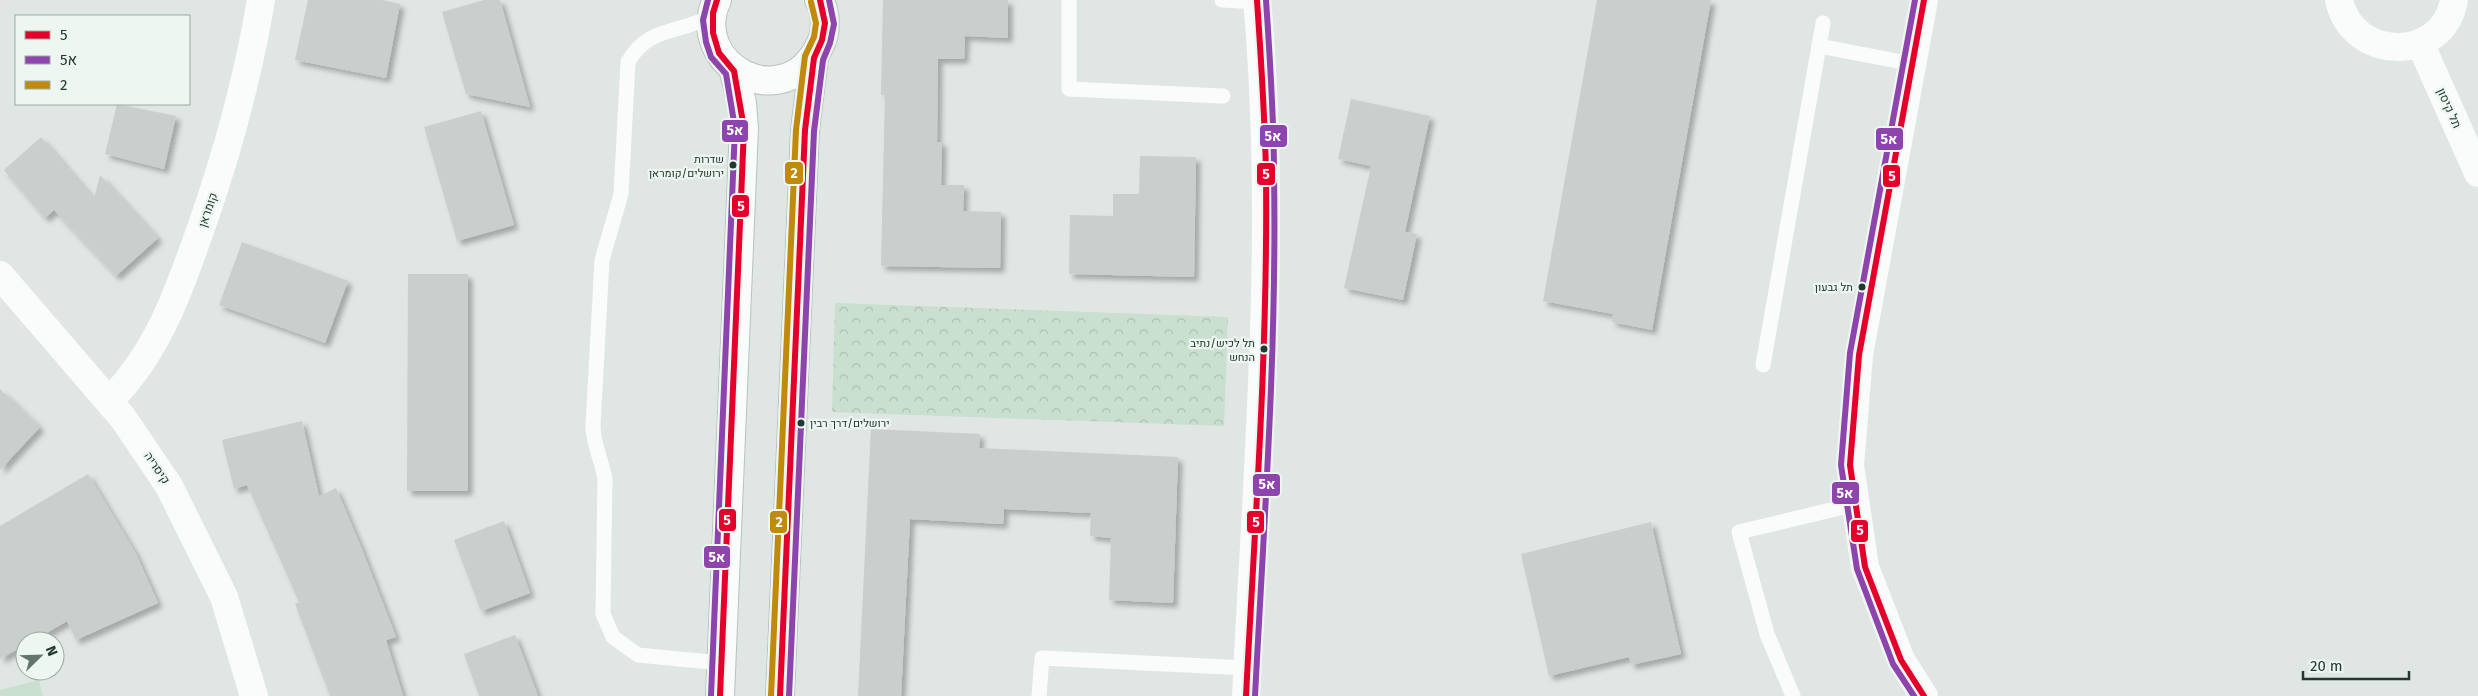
<svg xmlns="http://www.w3.org/2000/svg" width="2478" height="696" viewBox="0 0 2478 696" font-family="'Fira Sans',Heebo,sans-serif">
<style>
.park{fill:url(#park-crowns)}
.garden{fill:#c9dfcf}
.building{fill:#c9cfcc;filter:url(#shadow)}
.lines{fill:none;stroke-linecap:round;stroke-linejoin:round}
.secondary-casing{stroke:#b9c3be;stroke-width:30}
.lane{stroke:#fafbfb;stroke-width:15}
.street{stroke:#fafbfb;stroke-width:28}
.secondary{stroke:#fafbfb;stroke-width:28}
.bus-1-casing{stroke:#eef6f1;stroke-width:10}
.bus-2-casing{stroke:#eef6f1;stroke-width:10}
.bus-3-casing{stroke:#eef6f1;stroke-width:10}
.bus-1{stroke:#e4002b;stroke-width:6}
.bus-2{stroke:#8e44ad;stroke-width:6}
.bus-3{stroke:#c18a0c;stroke-width:6}
.bus-dot{fill:#203830;stroke:#eef6f1;stroke-width:2}
.labels{text-anchor:middle;stroke-width:4.5;stroke-linejoin:round;paint-order:stroke}
.bus-label{font-size:11px;fill:#203830;stroke:#eef6f1;text-anchor:end}
.street-label{font-size:12px;fill:#203830;stroke:#eef6f1}
.line-badge{stroke:#eef6f1;stroke-width:2}
.badge-label{font-size:14px;text-anchor:middle;font-weight:bold;fill:#fff}
</style>
<defs>
<pattern id="park-crowns" width="20" height="18" patternUnits="userSpaceOnUse" patternTransform="scale(1.25)"><rect width="20" height="18" fill="#c9dfcf"/><path d="M2 6a3 3 0 1 1 6 0M12 15a3 3 0 1 1 6 0" fill="none" stroke="#acc0b2"/></pattern>
<filter id="shadow"><feDropShadow dx="4.5" dy="4.5" stdDeviation="2.5" flood-color="#0004"/></filter>
</defs>
<rect width="100%" height="100%" fill="#e0e6e3"/>
<!-- park -->
<path class="park" d="M 835,303 L 1228,317 L 1224,426 L 832,412 Z"/>
<!-- garden -->
<path class="garden" d="M 39,680 L 43,696 L 0,696 L 0,690 Z"/>
<!-- building -->
<g class="building">
<path d="M 308,0 L 382,0 L 400,4 L 386,78 L 295,60 Z"/>
<path d="M 484,0 L 500,0 L 530,107 L 466,94 L 442,12 Z"/>
<path d="M 883,0 L 1008,0 L 1008,38 L 965,36 L 964,59 L 938,59 L 937,142 L 942,142 L 941,185 L 964,185 L 963,211 L 1001,212 L 1000,268 L 881,266 L 885,95 L 881,95 Z"/>
<path d="M 1597,0 L 1711,0 L 1652,330 L 1612,322 L 1613,314 L 1543,301 Z"/>
<path d="M 1351,99 L 1430,116 L 1405,232 L 1417,234 L 1403,300 L 1344,288 L 1371,166 L 1338,159 Z"/>
<path d="M 117,104 L 176,116 L 164,169 L 105,154 Z"/>
<path d="M 481,111 L 514,225 L 457,241 L 424,127 Z"/>
<path d="M 41,137 L 94,199 L 100,175 L 158,238 L 116,276 L 54,210 L 45,218 L 4,170 Z"/>
<path d="M 1140,156 L 1196,157 L 1194,277 L 1069,274 L 1070,215 L 1113,216 L 1113,194 L 1139,194 Z"/>
<path d="M 242,242 L 348,281 L 325,343 L 219,305 Z"/>
<path d="M 408,274 L 468,274 L 468,491 L 407,491 Z"/>
<path d="M 0,389 L 40,427 L 0,470 Z"/>
<path d="M 302,421 L 319,496 L 336,488 L 361,547 L 396,637 L 386,640 L 403,696 L 330,696 L 295,604 L 299,602 L 247,485 L 234,489 L 222,440 Z"/>
<path d="M 871,429 L 980,434 L 979,448 L 1178,457 L 1173,603 L 1109,600 L 1111,538 L 1090,536 L 1091,513 L 1004,509 L 1003,524 L 910,519 L 901,696 L 858,696 Z"/>
<path d="M 88,474 L 136,554 L 158,603 L 76,640 L 67,621 L 33,641 L 25,641 L 25,645 L 0,659 L 0,526 Z"/>
<path d="M 504,521 L 530,593 L 481,611 L 454,540 Z"/>
<path d="M 1651,522 L 1681,654 L 1631,665 L 1629,657 L 1549,676 L 1521,554 Z"/>
<path d="M 515,635 L 538,696 L 479,696 L 464,654 Z"/>
</g>
<g class="lines">
<defs>
<g id="secondary">
<path d="M 717,0 C 687,64 784,119 820,45 C 827,32 826,12 819,0"/>
<path d="M 720,696 L 744,128 L 742,103 L 733,68"/>
<path d="M 780,696 L 805,130 L 814,58"/>
</g>
</defs>
<!-- secondary casing -->
<use href="#secondary" class="secondary-casing"/>
<!-- lane -->
<g class="lane">
<path d="M 1069,0 L 1069,89 L 1223,96"/>
<path d="M 1222,0 L 1257,2"/>
<path d="M 712,16 C 679,34 648,26 628,62 L 621,194 L 602,260 L 593,426 C 593,444 602,461 605,479 L 603,614 L 613,637 L 638,655 L 721,663"/>
<path d="M 1819,46 L 1913,64"/>
<path d="M 1763,365 L 1823,23"/>
<path d="M 1039,696 L 1042,658 L 1247,668"/>
<path d="M 1793,696 L 1767,634 L 1739,532 L 1856,504"/>
</g>
<!-- street -->
<g class="street">
<path d="M 1924,0 L 1859,355 L 1850,465 L 1865,567 L 1901,660 L 1924,696"/>
<path d="M 2339,0 C 2352,62 2443,63 2454,0"/>
<path d="M 2420,43 L 2478,173"/>
<path d="M 0,275 L 123,418 L 169,486 L 224,597 L 254,696"/>
<path d="M 109,401 C 157,354 179,291 201,228 C 227,154 248,78 261,0"/>
<path d="M 1246,696 C 1257,465 1278,231 1257,0"/>
</g>
<!-- secondary -->
<use href="#secondary" class="secondary"/>
<defs>
<g id="bus-1">
<path d="M 717,0 L 713,13 L 713,33 L 719,53 L 734,71 L 744,128 L 720,696"/>
<path d="M 1924,0 L 1859,355 L 1850,465 L 1865,567 L 1901,660 L 1924,696"/>
<path d="M 780,696 L 805,130 L 814,58 L 822,40 L 825,23 L 820,0"/>
<path d="M 1246,696 C 1255,522 1268,348 1266,174 C 1265,116 1261,58 1257,0"/>
</g>
<g id="bus-2">
<path d="M 708,0 L 703,20 L 706,42 L 711,57 L 726,74 L 735,128 L 711,696"/>
<path d="M 789,696 L 814,131 L 823,60 L 830,43 L 834,24 L 829,0"/>
<path d="M 1255,696 C 1264,522 1277,348 1274,174 C 1274,116 1270,58 1266,0"/>
<path d="M 1914,696 L 1893,664 L 1857,569 L 1841,465 L 1850,353 L 1915,0"/>
</g>
<path id="bus-3" d="M 771,696 L 796,130 L 805,56 L 814,37 L 816,23 L 811,2"/>
</defs>
<!-- bus-1 casing -->
<use href="#bus-1" class="bus-1-casing"/>
<!-- bus-2 casing -->
<use href="#bus-2" class="bus-2-casing"/>
<!-- bus-3 casing -->
<use href="#bus-3" class="bus-3-casing"/>
<!-- bus-1 -->
<use href="#bus-1" class="bus-1"/>
<!-- bus-2 -->
<use href="#bus-2" class="bus-2"/>
<!-- bus-3 -->
<use href="#bus-3" class="bus-3"/>
</g>
<!-- markers -->
<g class="bus-dot">
<circle cx="733" cy="165" r="4.5"/>
<circle cx="1862" cy="287" r="4.5"/>
<circle cx="1264" cy="349" r="4.5"/>
<circle cx="801" cy="423" r="4.5"/>
</g>
<g class="labels">
<!-- bus labels -->
<g class="bus-label">
<text x="724" y="163">שדרות<tspan x="724" dy="14">ירושלים/קומראן</tspan></text>
<text x="1853" y="291">תל גבעון</text>
<text x="1255" y="347">תל לכיש/נתיב<tspan x="1255" dy="14">הנחש</tspan></text>
<text x="810" y="427" text-anchor="start">ירושלים/דרך רבין</text>
</g>
<!-- street labels -->
<g class="street-label">
<text transform="translate(2449 108) rotate(66)" y="4">תל קיסון</text>
<text transform="translate(208 210) rotate(-71)" y="4">קומראן</text>
<text transform="translate(157 468) rotate(56)" y="4">קיסריה</text>
</g>
</g>
<g class="line-badge">
<rect x="721" y="119" width="28" height="24" rx="5" fill="#8e44ad"/>
<rect x="1259" y="124" width="29" height="24" rx="5" fill="#8e44ad"/>
<rect x="1875" y="127" width="29" height="24" rx="5" fill="#8e44ad"/>
<rect x="784" y="161" width="20" height="24" rx="5" fill="#c18a0c"/>
<rect x="1256" y="162" width="20" height="24" rx="5" fill="#e4002b"/>
<rect x="1882" y="164" width="19" height="24" rx="5" fill="#e4002b"/>
<rect x="731" y="194" width="19" height="24" rx="5" fill="#e4002b"/>
<rect x="1252" y="473" width="29" height="24" rx="5" fill="#8e44ad"/>
<rect x="1831" y="481" width="29" height="24" rx="5" fill="#8e44ad"/>
<rect x="718" y="508" width="19" height="24" rx="5" fill="#e4002b"/>
<rect x="769" y="510" width="19" height="24" rx="5" fill="#c18a0c"/>
<rect x="1246" y="510" width="19" height="24" rx="5" fill="#e4002b"/>
<rect x="1850" y="519" width="19" height="24" rx="5" fill="#e4002b"/>
<rect x="703" y="545" width="28" height="24" rx="5" fill="#8e44ad"/>
</g>
<g class="badge-label">
<text x="735" y="135">5א</text>
<text x="1273" y="141">5א</text>
<text x="1889" y="144">5א</text>
<text x="794" y="178">2</text>
<text x="1266" y="179">5</text>
<text x="1892" y="181">5</text>
<text x="741" y="211">5</text>
<text x="1267" y="489">5א</text>
<text x="1845" y="498">5א</text>
<text x="727" y="525">5</text>
<text x="779" y="527">2</text>
<text x="1256" y="527">5</text>
<text x="1860" y="535">5</text>
<text x="717" y="562">5א</text>
</g>
<!-- legend -->
<rect x="15" y="15" width="175" height="90" fill="#eef6f1" stroke="#9caaa4"/>
<rect x="25" y="31" width="25" height="8" fill="#e4002b" stroke="#9caaa4"/>
<text x="60" y="40" font-size="15" fill="#203830">5</text>
<rect x="25" y="56" width="25" height="8" fill="#8e44ad" stroke="#9caaa4"/>
<text x="60" y="65" font-size="15" fill="#203830">5א</text>
<rect x="25" y="81" width="25" height="8" fill="#c18a0c" stroke="#9caaa4"/>
<text x="60" y="90" font-size="15" fill="#203830">2</text>
<!-- north arrow -->
<g transform="translate(40 656) rotate(67)"><circle r="24" fill="#eef6f1" stroke="#9caaa4"/>
<path d="M0-4L9 19L0 12L-9 19Z" fill="#63756f"/>
<text y="-8" font-size="14" font-weight="bold" text-anchor="middle" fill="#203830">N</text>
</g>
<!-- scale -->
<path d="M2303 671v8h106v-8" fill="none" stroke="#203830" stroke-width="2.5"/>
<text x="2310" y="671" font-size="15" fill="#203830" stroke="#eef6f1" stroke-width="4" paint-order="stroke">20 m</text>
</svg>
